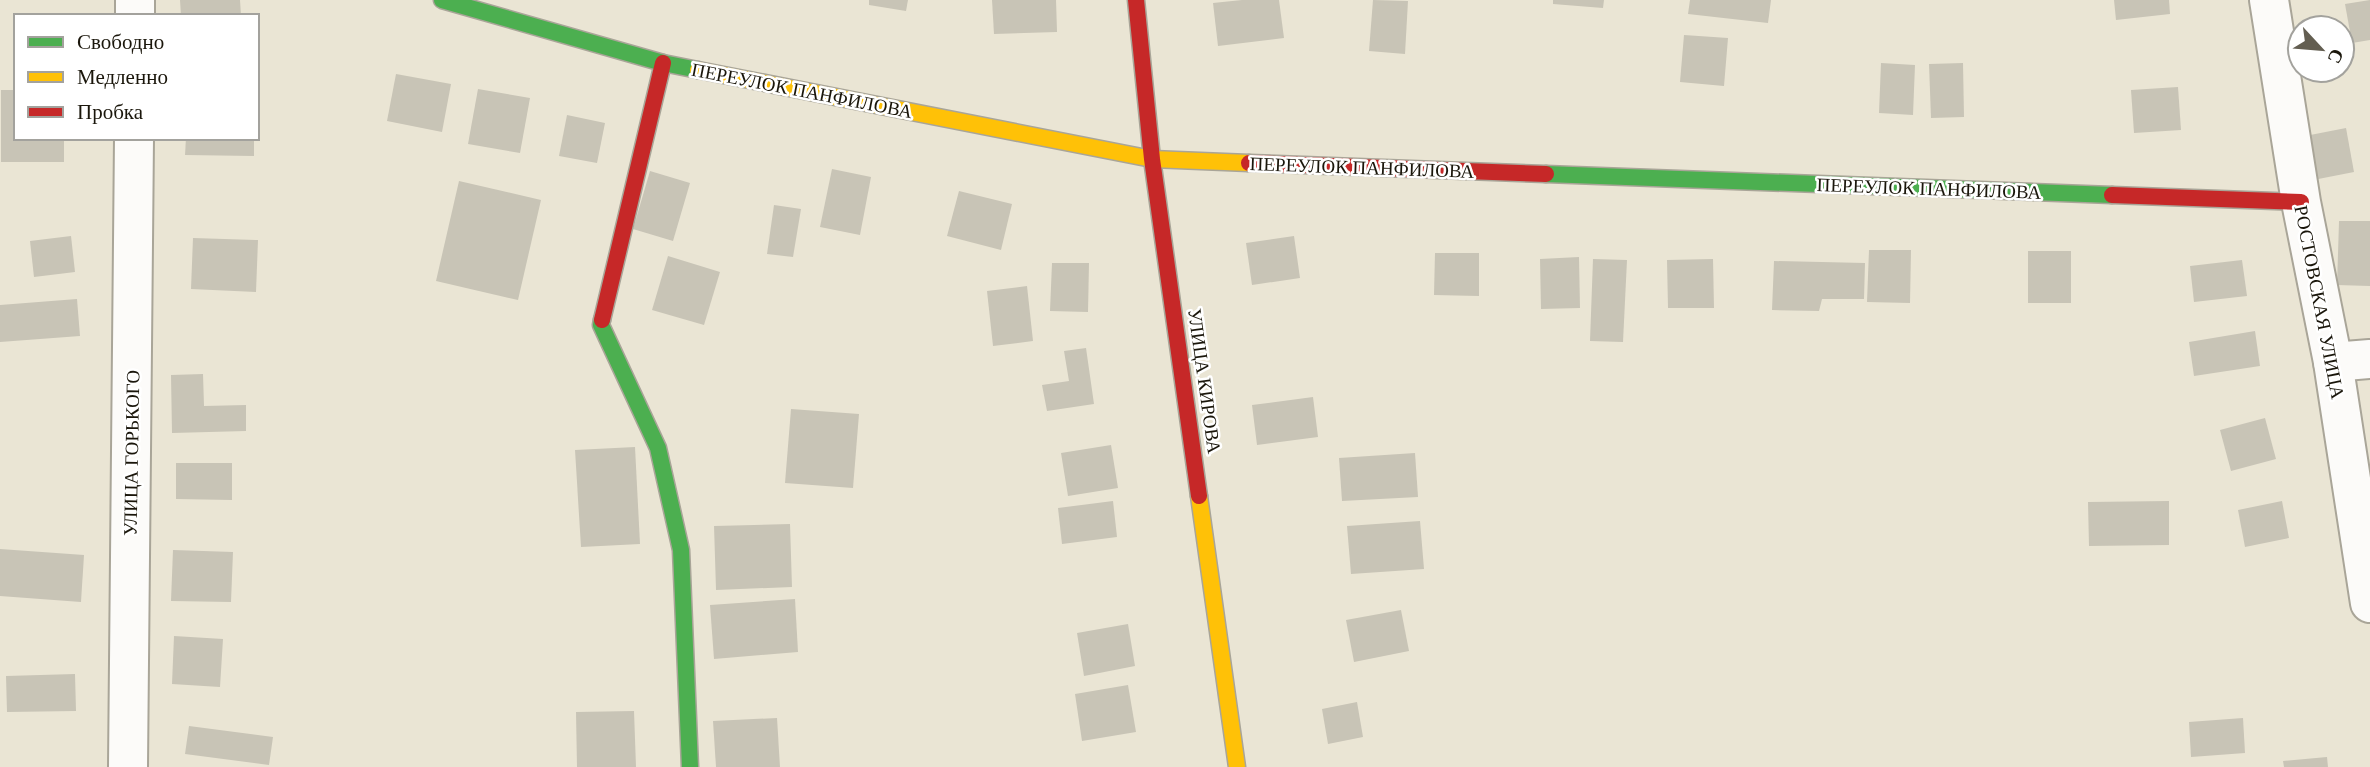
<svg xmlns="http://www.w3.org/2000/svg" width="2370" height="767" viewBox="0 0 2370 767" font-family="Georgia,serif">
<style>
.building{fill:#c8c4b6}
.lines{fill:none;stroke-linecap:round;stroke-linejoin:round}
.street-casing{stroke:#a9a598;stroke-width:42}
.fast-casing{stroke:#a9a598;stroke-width:19}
.slow-casing{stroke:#a9a598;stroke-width:19}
.jam-casing{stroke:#a9a598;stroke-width:19}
.street{stroke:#fcfbf9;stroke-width:38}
.fast{stroke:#4caf50;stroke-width:16}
.slow{stroke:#ffc107;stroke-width:16}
.jam{stroke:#c62828;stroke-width:16}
.labels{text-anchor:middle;stroke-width:5;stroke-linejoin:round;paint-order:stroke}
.street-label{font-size:19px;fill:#1a160b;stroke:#fff}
</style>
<rect width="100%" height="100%" fill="#eae5d4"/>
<!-- building -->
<g class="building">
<path d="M 180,0 L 240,0 L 241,16 L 181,16 Z"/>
<path d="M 869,0 L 908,0 L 906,11 L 869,5 Z"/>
<path d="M 992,0 L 1056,0 L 1057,32 L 994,34 Z"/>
<path d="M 1242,0 L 1279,0 L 1284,38 L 1218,46 L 1213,3 Z"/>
<path d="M 1373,0 L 1408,1 L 1405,54 L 1369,51 Z"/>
<path d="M 1553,0 L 1604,0 L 1603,8 L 1553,4 Z"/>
<path d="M 1690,0 L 1771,0 L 1768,23 L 1688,14 Z"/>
<path d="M 2114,0 L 2169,0 L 2170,14 L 2116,20 Z"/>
<path d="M 2370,0 L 2370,40 L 2352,43 L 2345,4 Z"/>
<path d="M 1684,35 L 1728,38 L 1724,86 L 1680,82 Z"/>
<path d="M 1881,63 L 1915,65 L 1913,115 L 1879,113 Z"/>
<path d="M 1963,63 L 1964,117 L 1931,118 L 1929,64 Z"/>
<path d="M 396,74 L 451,84 L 442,132 L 387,121 Z"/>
<path d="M 2178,87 L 2181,130 L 2134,133 L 2131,90 Z"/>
<path d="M 478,89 L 530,98 L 520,153 L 468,144 Z"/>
<path d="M 1,90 L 16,90 L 16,138 L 64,138 L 64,162 L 1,162 Z"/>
<path d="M 567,115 L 605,123 L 597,163 L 559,156 Z"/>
<path d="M 2346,128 L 2354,172 L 2308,181 L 2300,137 Z"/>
<path d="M 186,138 L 254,138 L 254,156 L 185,155 Z"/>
<path d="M 832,169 L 871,177 L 860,235 L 820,227 Z"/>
<path d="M 650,171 L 690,183 L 673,241 L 633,229 Z"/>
<path d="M 459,181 L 541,200 L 518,300 L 436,281 Z"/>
<path d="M 959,191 L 1012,204 L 1001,250 L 947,236 Z"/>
<path d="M 774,205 L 801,209 L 793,257 L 767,254 Z"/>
<path d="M 2339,221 L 2370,221 L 2370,286 L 2337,285 Z"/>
<path d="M 71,236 L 75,272 L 34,277 L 30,241 Z"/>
<path d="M 1294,236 L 1300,278 L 1252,285 L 1246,243 Z"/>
<path d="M 193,238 L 258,240 L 256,292 L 191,289 Z"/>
<path d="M 1869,250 L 1911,250 L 1910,303 L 1867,302 Z"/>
<rect x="2028" y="251" width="43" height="52"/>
<path d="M 1435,253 L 1479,253 L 1479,296 L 1434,295 Z"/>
<path d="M 668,256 L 720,272 L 704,325 L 652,310 Z"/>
<path d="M 1579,257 L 1580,308 L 1541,309 L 1540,259 Z"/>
<path d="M 1593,259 L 1627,260 L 1623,342 L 1590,341 Z"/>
<path d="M 1713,259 L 1714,308 L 1668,308 L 1667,260 Z"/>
<path d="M 2242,260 L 2247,296 L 2194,302 L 2190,266 Z"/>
<path d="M 1774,261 L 1865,263 L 1864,299 L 1822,299 L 1819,311 L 1772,310 Z"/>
<path d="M 1052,263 L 1089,263 L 1088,312 L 1050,311 Z"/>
<path d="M 1027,286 L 1033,341 L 993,346 L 987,291 Z"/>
<path d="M 77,299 L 80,336 L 0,342 L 0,305 Z"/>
<path d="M 2255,331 L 2260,366 L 2194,376 L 2189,342 Z"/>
<path d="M 1086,348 L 1094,404 L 1047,411 L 1042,385 L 1069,381 L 1064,351 Z"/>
<path d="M 203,374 L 204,406 L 246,405 L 246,431 L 172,433 L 171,375 Z"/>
<path d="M 1313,397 L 1318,437 L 1257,445 L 1252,405 Z"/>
<path d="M 791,409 L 859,414 L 853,488 L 785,483 Z"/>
<path d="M 2265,418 L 2276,459 L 2231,471 L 2220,430 Z"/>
<path d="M 1111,445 L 1118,488 L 1068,496 L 1061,453 Z"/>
<path d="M 635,447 L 640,544 L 581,547 L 575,450 Z"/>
<path d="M 1415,453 L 1418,497 L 1342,501 L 1339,458 Z"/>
<path d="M 176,463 L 232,463 L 232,500 L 176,499 Z"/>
<path d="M 1113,501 L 1117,537 L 1062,544 L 1058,508 Z"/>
<path d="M 2169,501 L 2169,545 L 2089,546 L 2088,502 Z"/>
<path d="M 2282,501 L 2289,538 L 2245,547 L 2238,510 Z"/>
<path d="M 1420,521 L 1424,569 L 1351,574 L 1347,526 Z"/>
<path d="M 790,524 L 792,587 L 716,590 L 714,526 Z"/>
<path d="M 0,549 L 84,555 L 81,602 L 0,596 Z"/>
<path d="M 173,550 L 233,552 L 231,602 L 171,601 Z"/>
<path d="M 795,599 L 798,652 L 714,659 L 710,605 Z"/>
<path d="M 1401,610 L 1409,651 L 1354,662 L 1346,620 Z"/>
<path d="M 1128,624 L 1135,666 L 1084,676 L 1077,633 Z"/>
<path d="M 174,636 L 223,639 L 220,687 L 172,684 Z"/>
<path d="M 75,674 L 76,711 L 7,712 L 6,676 Z"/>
<path d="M 1128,685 L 1136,732 L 1082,741 L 1075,694 Z"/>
<path d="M 1357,702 L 1363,737 L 1328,744 L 1322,709 Z"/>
<path d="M 634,711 L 636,767 L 577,767 L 576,712 Z"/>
<path d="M 777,718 L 780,767 L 716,767 L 713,721 Z"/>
<path d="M 2243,718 L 2245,753 L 2191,757 L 2189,722 Z"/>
<path d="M 189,726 L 273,737 L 269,765 L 185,754 Z"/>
<path d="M 2327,757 L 2328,767 L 2284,767 L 2283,761 Z"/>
</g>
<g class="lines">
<defs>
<g id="street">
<path d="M 2269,0 L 2301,202 L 2333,362 L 2370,603"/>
<path d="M 135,16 L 135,0"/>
<path d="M 2333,362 L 2370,359"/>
<path d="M 128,767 L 134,138"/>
</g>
<g id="fast">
<path d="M 442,0 L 663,63 L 698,70"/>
<path d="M 1546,174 L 2112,195"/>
<path d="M 602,320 L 601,325 L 658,448 L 681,550 L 690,767"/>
</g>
<g id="slow">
<path d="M 698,70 L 1152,159 L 1249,163"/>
<path d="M 1199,496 L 1237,767"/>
</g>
<g id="jam">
<path d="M 1136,0 L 1152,159 L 1199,496"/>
<path d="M 1249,163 L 1546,174"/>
<path d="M 2112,195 L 2301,202"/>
<path d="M 602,320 L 663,63"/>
</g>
</defs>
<!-- street casing -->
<use href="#street" class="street-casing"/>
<!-- fast casing -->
<use href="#fast" class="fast-casing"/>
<!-- slow casing -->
<use href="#slow" class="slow-casing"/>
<!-- jam casing -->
<use href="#jam" class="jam-casing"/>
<!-- street -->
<use href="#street" class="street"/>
<!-- fast -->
<use href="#fast" class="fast"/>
<!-- slow -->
<use href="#slow" class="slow"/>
<!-- jam -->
<use href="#jam" class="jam"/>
</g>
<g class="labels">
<!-- street labels -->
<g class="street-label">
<text transform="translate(802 90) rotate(11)" y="7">ПЕРЕУЛОК ПАНФИЛОВА</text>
<text transform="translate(1362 167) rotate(2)" y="7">ПЕРЕУЛОК ПАНФИЛОВА</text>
<text transform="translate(1929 188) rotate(2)" y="7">ПЕРЕУЛОК ПАНФИЛОВА</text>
<text transform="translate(2320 302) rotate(79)" y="7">РОСТОВСКАЯ УЛИЦА</text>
<text transform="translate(1205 381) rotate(82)" y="7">УЛИЦА КИРОВА</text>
<text transform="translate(131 453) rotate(-89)" y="7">УЛИЦА ГОРЬКОГО</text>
</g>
</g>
<!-- legend -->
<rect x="14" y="14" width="245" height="126" fill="#ffffff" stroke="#a3a29d" stroke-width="2"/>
<rect x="28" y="37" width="35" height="10" fill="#4caf50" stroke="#a3a29d" stroke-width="2"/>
<text x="77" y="49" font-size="21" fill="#1a160b">Свободно</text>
<rect x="28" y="72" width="35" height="10" fill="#ffc107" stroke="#a3a29d" stroke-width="2"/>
<text x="77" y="84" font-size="21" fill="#1a160b">Медленно</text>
<rect x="28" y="107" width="35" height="10" fill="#c62828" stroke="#a3a29d" stroke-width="2"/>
<text x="77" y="119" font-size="21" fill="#1a160b">Пробка</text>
<!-- north arrow -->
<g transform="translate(2321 49) rotate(116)"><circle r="33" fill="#ffffff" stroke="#a3a29d" stroke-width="2"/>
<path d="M0-5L12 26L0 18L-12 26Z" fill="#635e51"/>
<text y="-10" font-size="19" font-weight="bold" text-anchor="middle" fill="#1a160b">С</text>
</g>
</svg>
